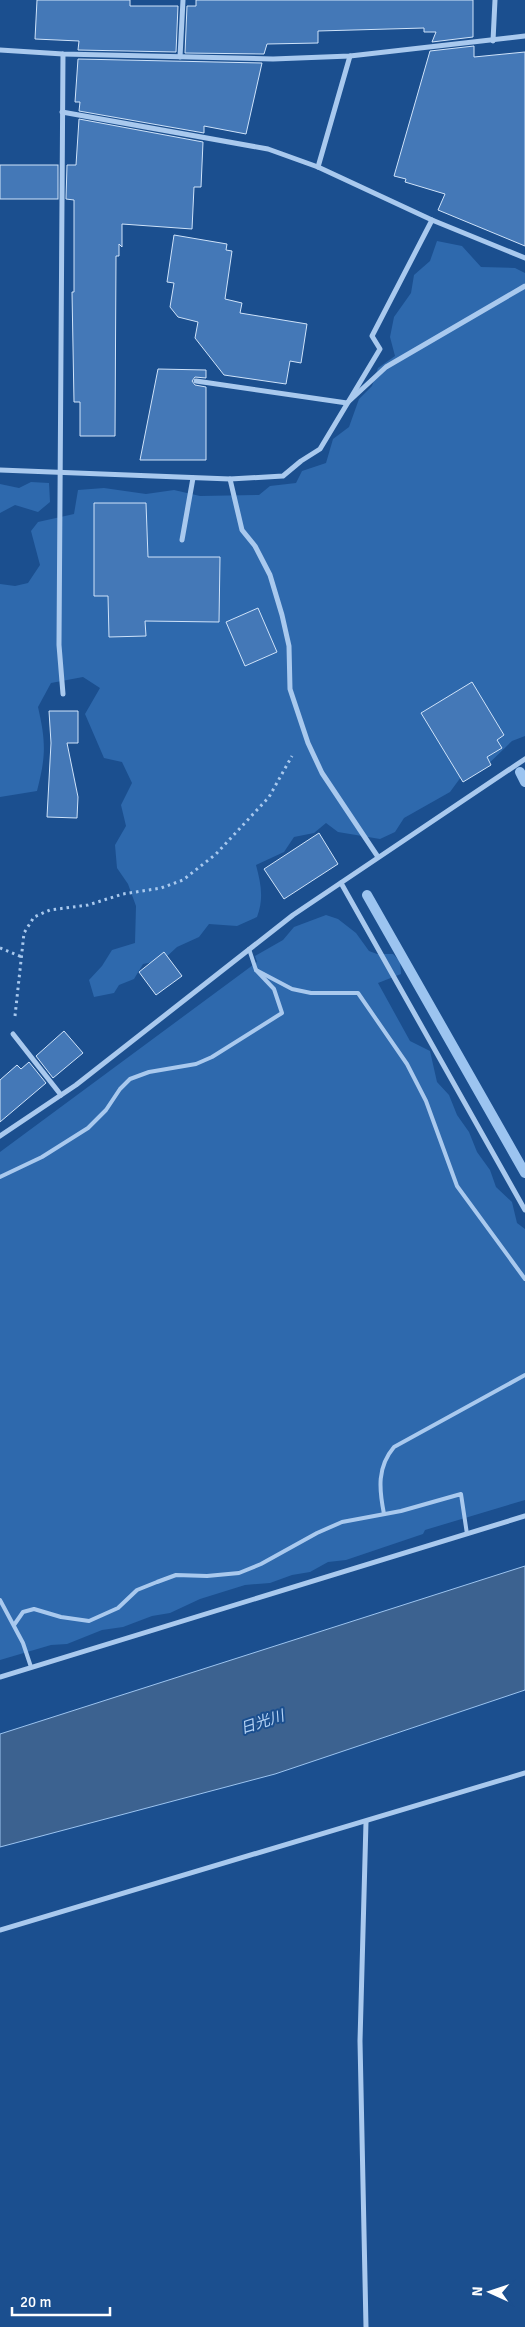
<svg xmlns="http://www.w3.org/2000/svg" width="525" height="2327" viewBox="0 0 525 2327" font-family="Signika,'Noto Sans JP',sans-serif">
<style>
.green{fill:#2e69ad}
.water{fill:#3c6290;stroke:#9cc4f0}
.lines{fill:none;stroke-linecap:round;stroke-linejoin:round}
.stream{stroke:#9cc4f0;stroke-width:10}
.building{fill:#4478b7;stroke:#cfe3fa}
.path{stroke:#a9c9ee;stroke-width:3;stroke-dasharray:2.5 4;stroke-linecap:butt}
.service{stroke:#a9c9ee;stroke-width:4}
.minor{stroke:#a9c9ee;stroke-width:5}
.labels{text-anchor:middle;stroke-width:4;stroke-linejoin:round;paint-order:stroke}
.water-label{font-size:15px;font-style:italic;fill:#b5d3f5;stroke:#1b4f8f}
</style>
<rect width="100%" height="100%" fill="#1b4f8f"/>
<!-- green -->
<g class="green">
<path d="M 437,241 L 462,246 L 481,267 L 515,268 L 525,273 L 525,736 L 512,741 L 481,771 L 461,777 L 450,792 L 404,818 L 395,832 L 380,839 L 338,832 L 326,823 L 314,833 L 294,837 L 284,852 L 256,865 C 261,884 264,898 257,917 L 237,926 L 209,924 L 199,937 L 177,947 L 163,960 L 143,964 L 134,979 L 119,985 L 114,993 L 94,997 L 89,980 L 102,966 L 112,950 L 135,943 L 136,906 L 128,884 L 117,868 L 115,845 L 126,826 L 121,805 L 132,783 L 122,762 L 104,758 L 85,714 L 100,688 L 83,677 L 51,683 L 38,707 C 46,742 46,756 37,791 L 0,797 L 0,584 L 15,586 L 28,583 L 40,565 L 31,531 L 38,522 L 74,514 L 78,490 L 104,488 L 146,494 L 174,490 L 200,496 L 259,495 L 270,486 L 296,483 L 302,471 L 326,463 L 333,439 L 349,427 L 359,399 L 372,386 L 378,368 L 395,356 L 390,337 L 394,317 L 411,293 L 414,275 L 430,261 Z"/>
<path d="M 31,482 L 49,483 L 50,502 L 38,512 L 15,505 L 0,513 L 0,484 L 19,488 Z"/>
<path d="M 326,915 L 338,919 L 356,933 L 369,951 L 377,954 L 393,954 L 400,961 L 401,974 L 378,983 L 410,1041 L 430,1051 L 437,1082 L 449,1095 L 457,1115 L 469,1132 L 477,1152 L 490,1170 L 496,1187 L 512,1202 L 517,1223 L 525,1229 L 525,1500 L 425,1530 L 423,1534 L 346,1560 L 328,1562 L 310,1572 L 292,1575 L 270,1583 L 245,1585 L 200,1599 L 170,1613 L 152,1616 L 123,1627 L 102,1630 L 67,1644 L 51,1645 L 0,1660 L 0,1152 L 257,962 L 255,956 L 283,940 L 294,927 Z"/>
</g>
<!-- water -->
<path class="water" d="M 525,1566 L 525,1690 L 275,1774 L 0,1847 L 0,1734 Z"/>
<g class="lines">
<!-- stream -->
<g class="stream">
<path d="M 520,772 L 525,782"/>
<path d="M 367,895 L 525,1173"/>
</g>
</g>
<!-- building -->
<g class="building">
<path d="M 37,0 L 130,0 L 130,6 L 178,6 L 176,52 L 78,50 L 79,41 L 35,39 Z"/>
<path d="M 196,0 L 473,0 L 473,37 L 432,42 L 436,32 L 424,32 L 424,28 L 318,31 L 318,43 L 267,44 L 264,54 L 185,53 L 187,6 L 196,6 Z"/>
<path d="M 474,46 L 474,57 L 525,52 L 525,246 L 438,210 L 445,194 L 405,182 L 406,179 L 394,176 L 430,51 Z"/>
<path d="M 78,59 L 262,63 L 246,134 L 204,126 L 204,133 L 79,111 L 80,102 L 75,102 Z"/>
<path d="M 79,119 L 203,142 L 201,187 L 194,187 L 192,229 L 122,224 L 122,247 L 119,244 L 119,256 L 116,256 L 115,436 L 80,436 L 80,402 L 74,402 L 72,292 L 74,292 L 74,200 L 66,199 L 67,165 L 76,165 Z"/>
<rect x="0" y="165" width="58" height="34"/>
<path d="M 174,235 L 227,244 L 226,250 L 232,251 L 225,299 L 242,303 L 240,313 L 307,324 L 301,363 L 290,361 L 286,384 L 224,375 L 195,338 L 198,322 L 178,317 L 170,307 L 174,283 L 167,282 Z"/>
<path d="M 158,369 L 206,370 L 206,378 L 195,377 L 192,381 L 195,385 L 206,387 L 206,460 L 140,460 Z"/>
<path d="M 94,503 L 146,503 L 148,557 L 220,557 L 219,622 L 145,621 L 146,636 L 109,637 L 108,596 L 94,596 Z"/>
<path d="M 258,608 L 277,652 L 245,666 L 226,622 Z"/>
<path d="M 472,682 L 504,735 L 497,740 L 502,748 L 487,757 L 491,765 L 463,782 L 421,713 Z"/>
<path d="M 49,711 L 78,711 L 78,743 L 67,743 L 78,797 L 77,818 L 47,817 L 51,743 Z"/>
<path d="M 319,833 L 338,864 L 284,899 L 264,869 Z"/>
<path d="M 164,952 L 182,976 L 156,995 L 139,972 Z"/>
<path d="M 64,1031 L 83,1053 L 53,1078 L 36,1056 Z"/>
<path d="M 29,1062 L 46,1083 L 0,1122 L 0,1080 L 17,1065 L 21,1069 Z"/>
</g>
<g class="lines">
<!-- path -->
<g class="path">
<path d="M 0,948 L 22,957"/>
<path d="M 15,1016 L 24,933 L 34,917 L 50,910 L 88,905 L 123,894 L 161,888 L 183,880 L 216,854 L 269,797 L 292,756"/>
</g>
<!-- service -->
<g class="service">
<path d="M 256,970 L 292,989 L 311,993 L 358,993 L 407,1064 L 426,1101 L 457,1186 L 525,1279"/>
<path d="M 0,1177 L 42,1157 L 88,1128 L 106,1110 L 120,1089 L 130,1079 L 149,1072 L 196,1064 L 212,1057 L 282,1013 L 274,989 L 256,970 L 249,949"/>
<path d="M 384,1514 C 379,1489 377,1467 394,1447 L 525,1375"/>
<path d="M 0,1600 L 23,1643 L 31,1667"/>
<path d="M 14,1625 L 23,1612 L 34,1609 L 61,1617 L 89,1621 L 118,1608 L 137,1590 L 157,1582 L 176,1575 L 207,1576 L 239,1573 L 261,1564 L 317,1533 L 342,1522 L 401,1511 L 461,1494 L 467,1534"/>
</g>
<!-- minor -->
<g class="minor">
<path d="M 493,41 L 495,0"/>
<path d="M 0,50 L 63,54 L 273,59 L 350,56 L 525,36"/>
<path d="M 63,54 L 59,645 L 63,694"/>
<path d="M 180,57 L 183,0"/>
<path d="M 62,112 L 268,149 L 318,167 L 432,220 L 525,258"/>
<path d="M 318,167 L 350,56"/>
<path d="M 196,381 L 347,403 L 386,367 L 525,286"/>
<path d="M 0,470 L 230,479 L 283,476 L 301,461 L 320,449 L 380,349 L 372,336 L 432,220"/>
<path d="M 230,479 L 242,530 L 255,546 L 270,575 L 282,615 L 289,646 L 290,689 L 308,743 L 322,773 L 378,857"/>
<path d="M 182,540 L 193,478"/>
<path d="M 341,883 L 525,1210"/>
<path d="M 13,1034 L 61,1095"/>
<path d="M 0,1136 L 76,1085 L 293,915 L 525,759"/>
<path d="M 0,1677 L 525,1516"/>
<path d="M 0,1930 L 525,1773"/>
<path d="M 366,2327 L 360,2041 L 366,1822"/>
</g>
</g>
<g class="labels">
<!-- water labels -->
<g class="water-label">
<text transform="translate(262 1722) rotate(-18)" y="5">日光川</text>
</g>
</g>
<!-- north arrow -->
<g transform="translate(490 2292) rotate(273)" stroke="#1b4f8f" stroke-width="4" paint-order="stroke">
<path d="M0-4L9 19L0 12L-9 19Z" fill="#ffffff"/>
<text y="-8" font-size="14" font-weight="bold" text-anchor="middle" fill="#ffffff">N</text>
</g>
<!-- scale -->
<path d="M12 2307v8h98v-8" fill="none" stroke="#ffffff" stroke-width="2.5"/>
<text x="20" y="2307" font-size="15" fill="#ffffff" stroke="#1b4f8f" stroke-width="4" paint-order="stroke">20 m</text>
</svg>
